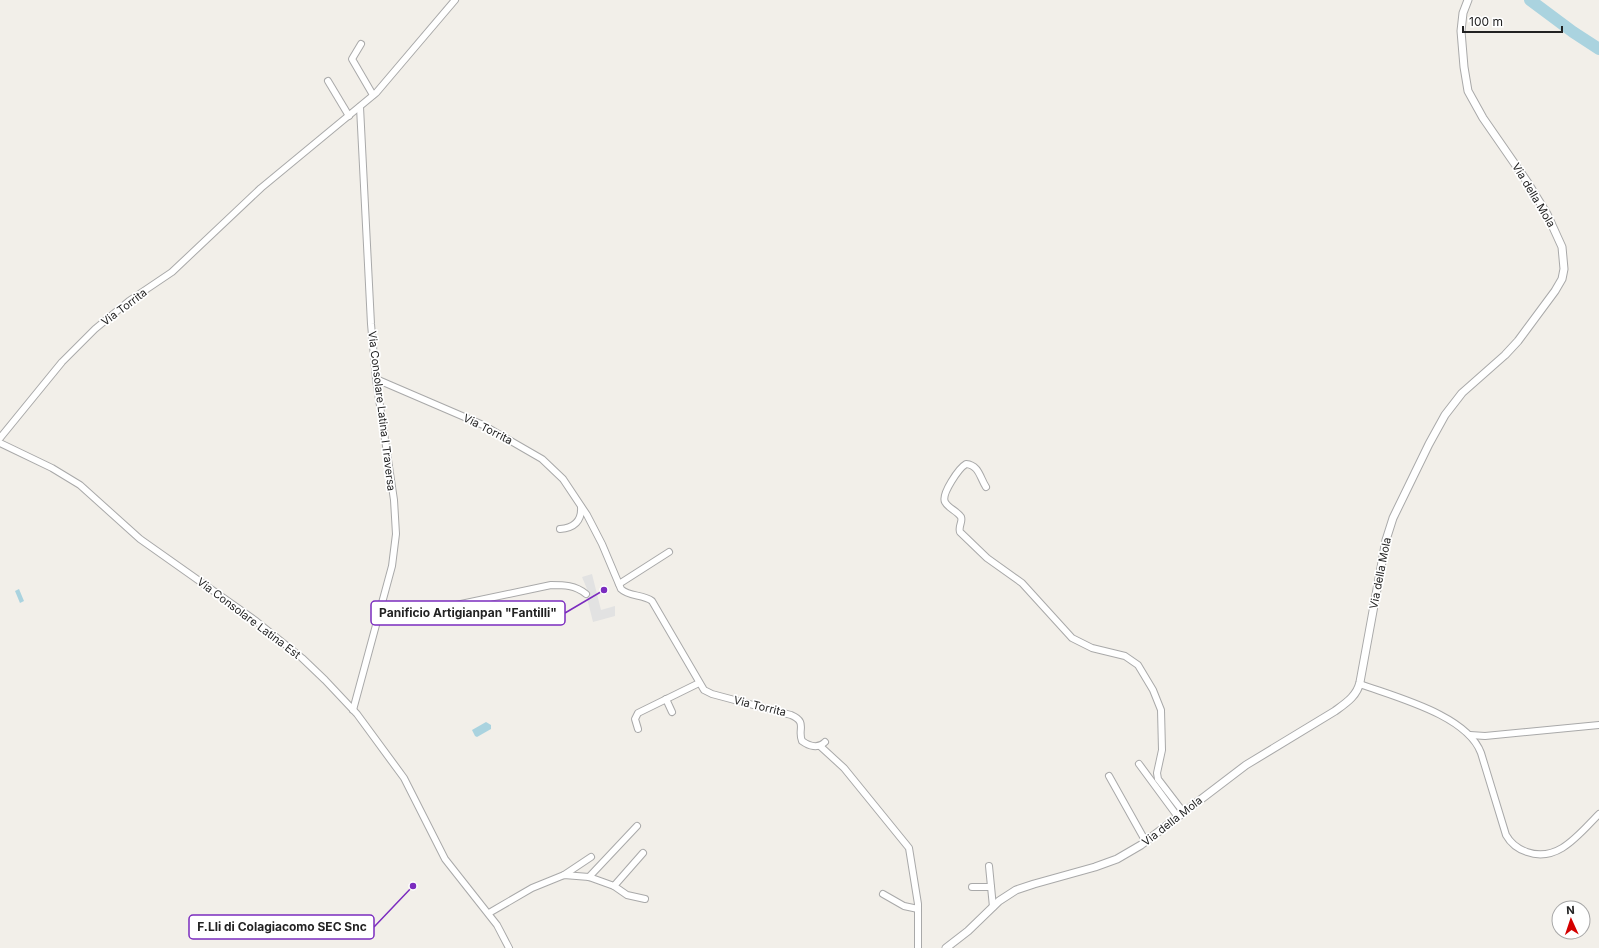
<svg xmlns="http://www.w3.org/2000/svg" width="1599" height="948" viewBox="0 0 1599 948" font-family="Inter,sans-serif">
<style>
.parking{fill:#e2e2e2}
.water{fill:#aad3df}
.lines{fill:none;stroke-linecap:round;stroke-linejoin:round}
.river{stroke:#aad3df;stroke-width:12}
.minor-casing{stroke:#a9a9a9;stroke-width:8}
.tertiary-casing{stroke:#a9a9a9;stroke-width:9}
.minor{stroke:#fff;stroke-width:6}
.tertiary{stroke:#fff;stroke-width:7}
.labels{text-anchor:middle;stroke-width:3.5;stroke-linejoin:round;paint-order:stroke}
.street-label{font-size:11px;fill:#222;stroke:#fff}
.leader{fill:none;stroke:#7b2cbf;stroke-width:1.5}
.callout-dot{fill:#7b2cbf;stroke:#fff;stroke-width:1.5}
.callout{fill:#fff;stroke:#7b2cbf;stroke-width:1.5}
.callout-label{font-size:12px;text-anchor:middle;font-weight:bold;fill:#222}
</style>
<rect width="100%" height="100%" fill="#f2efe9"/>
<!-- parking -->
<path class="parking" d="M 592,574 L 601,610 L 615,606 L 615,616 L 593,622 L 586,594 L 587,589 L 582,577 Z"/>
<!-- water -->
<g class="water">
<path d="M 19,589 L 24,601 L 20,603 L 15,591 Z"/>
<path d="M 486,722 L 491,725 L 491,729 L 477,737 L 475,736 L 472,730 Z"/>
</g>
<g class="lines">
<!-- river -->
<path class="river" d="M 1530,0 L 1573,32 L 1599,49"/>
<defs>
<g id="minor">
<path d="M 361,44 L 352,59 L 373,95"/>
<path d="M 328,81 L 349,116"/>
<path d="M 376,379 L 483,425 L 542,459 L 563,479 L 587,515 L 602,544 L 621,589 C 629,597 643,594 652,601 L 704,690 L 712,694 L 791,715 C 808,722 797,730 802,741 C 809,746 818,749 825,742"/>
<path d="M 0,438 L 62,362 L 95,329 L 129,301 L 172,272 L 261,188 L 376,93 L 455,0"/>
<path d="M 0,443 L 52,468 L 80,485 L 140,539 L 256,621 L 302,658 L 325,680 L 357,714 L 404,778 L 445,859 L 497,925 L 509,948"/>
<path d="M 986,487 C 980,478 979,465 966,464 C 959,468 941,494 945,502 C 948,508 957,511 961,517 C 963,522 958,526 960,532 L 987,558 L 1022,583 L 1072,638 L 1092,648 L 1125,656 L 1138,665 L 1153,690 L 1161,710 L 1162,750 L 1157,773 L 1158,779 L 1184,813"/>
<path d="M 560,529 C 574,528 582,521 581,507"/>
<path d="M 619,584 L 669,552"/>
<path d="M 380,612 L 423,612 L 551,585 C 564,585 575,585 586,594"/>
<path d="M 1360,684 C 1395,697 1467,715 1481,753 L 1506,835 C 1511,844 1518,849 1527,852 C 1558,863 1579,834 1599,814"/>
<path d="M 666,699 L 672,712"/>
<path d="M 353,710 L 392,566 L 396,534 L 394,500 L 376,379 L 371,324 L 360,107"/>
<path d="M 638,729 L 635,719 L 638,713 L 699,683"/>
<path d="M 1470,735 L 1485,736 L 1599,725"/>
<path d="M 820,746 L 844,768 L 909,848 L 918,904 L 918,948"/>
<path d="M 1139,764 L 1178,817"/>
<path d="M 1109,776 L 1146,842"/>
<path d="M 989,866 L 993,907"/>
<path d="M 564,875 L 591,857"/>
<path d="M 589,877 L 637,826"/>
<path d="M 614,886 L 627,895 L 645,899"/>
<path d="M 972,887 L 991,887"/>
<path d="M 883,894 L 904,906 L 918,909"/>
<path d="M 489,913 L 532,888 L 564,875 L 589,877 L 614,886 L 643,853"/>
</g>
<path id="tertiary" d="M 946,948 L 968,931 L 999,901 L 1016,890 L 1034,884 L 1095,867 L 1117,859 L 1141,845 L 1246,765 L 1335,711 C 1346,703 1357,696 1360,682 L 1386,540 L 1393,518 L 1429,444 L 1445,415 L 1462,393 L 1505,355 L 1518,341 L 1555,291 L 1562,279 L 1564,269 L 1562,247 L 1547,214 L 1528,183 L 1483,118 L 1468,91 L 1464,67 L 1461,31 L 1463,13 L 1468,0"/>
</defs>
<!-- minor casing -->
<use href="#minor" class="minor-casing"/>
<!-- tertiary casing -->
<use href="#tertiary" class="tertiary-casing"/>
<!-- minor -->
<use href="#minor" class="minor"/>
<!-- tertiary -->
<use href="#tertiary" class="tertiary"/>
</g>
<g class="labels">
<!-- street labels -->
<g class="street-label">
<text transform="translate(1534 195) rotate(59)" y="4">Via della Mola</text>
<text transform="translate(124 307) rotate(-37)" y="4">Via Torrita</text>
<text transform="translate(382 411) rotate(83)" y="4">Via Consolare Latina I Traversa</text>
<text transform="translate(488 429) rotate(27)" y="4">Via Torrita</text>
<text transform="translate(1380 573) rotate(-79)" y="4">Via della Mola</text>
<text transform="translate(249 618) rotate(37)" y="4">Via Consolare Latina Est</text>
<text transform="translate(760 706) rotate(14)" y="4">Via Torrita</text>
<text transform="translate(1172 821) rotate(-38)" y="4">Via della Mola</text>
</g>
</g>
<!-- callouts -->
<path class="leader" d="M604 590L565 613M413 886L374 927"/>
<g class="callout-dot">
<circle cx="604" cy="590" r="4"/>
<circle cx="413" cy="886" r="4"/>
</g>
<g class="callout">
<rect x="371" y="601" width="194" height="24" rx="4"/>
<rect x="189" y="915" width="185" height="24" rx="4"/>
</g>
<g class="callout-label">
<text x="468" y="617">Panificio Artigianpan "Fantilli"</text>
<text x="282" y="931">F.Lli di Colagiacomo SEC Snc</text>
</g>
<!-- north arrow -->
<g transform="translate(1571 920) rotate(357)"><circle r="19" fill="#ffffff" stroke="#a7a7a7"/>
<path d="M0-3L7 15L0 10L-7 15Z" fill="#d40000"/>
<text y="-6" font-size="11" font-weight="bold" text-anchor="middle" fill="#222222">N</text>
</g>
<!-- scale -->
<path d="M1463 26v6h99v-6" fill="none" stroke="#222222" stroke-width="2"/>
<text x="1469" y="26" font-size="12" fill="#222222" stroke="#ffffff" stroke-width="3" paint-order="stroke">100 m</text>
</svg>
